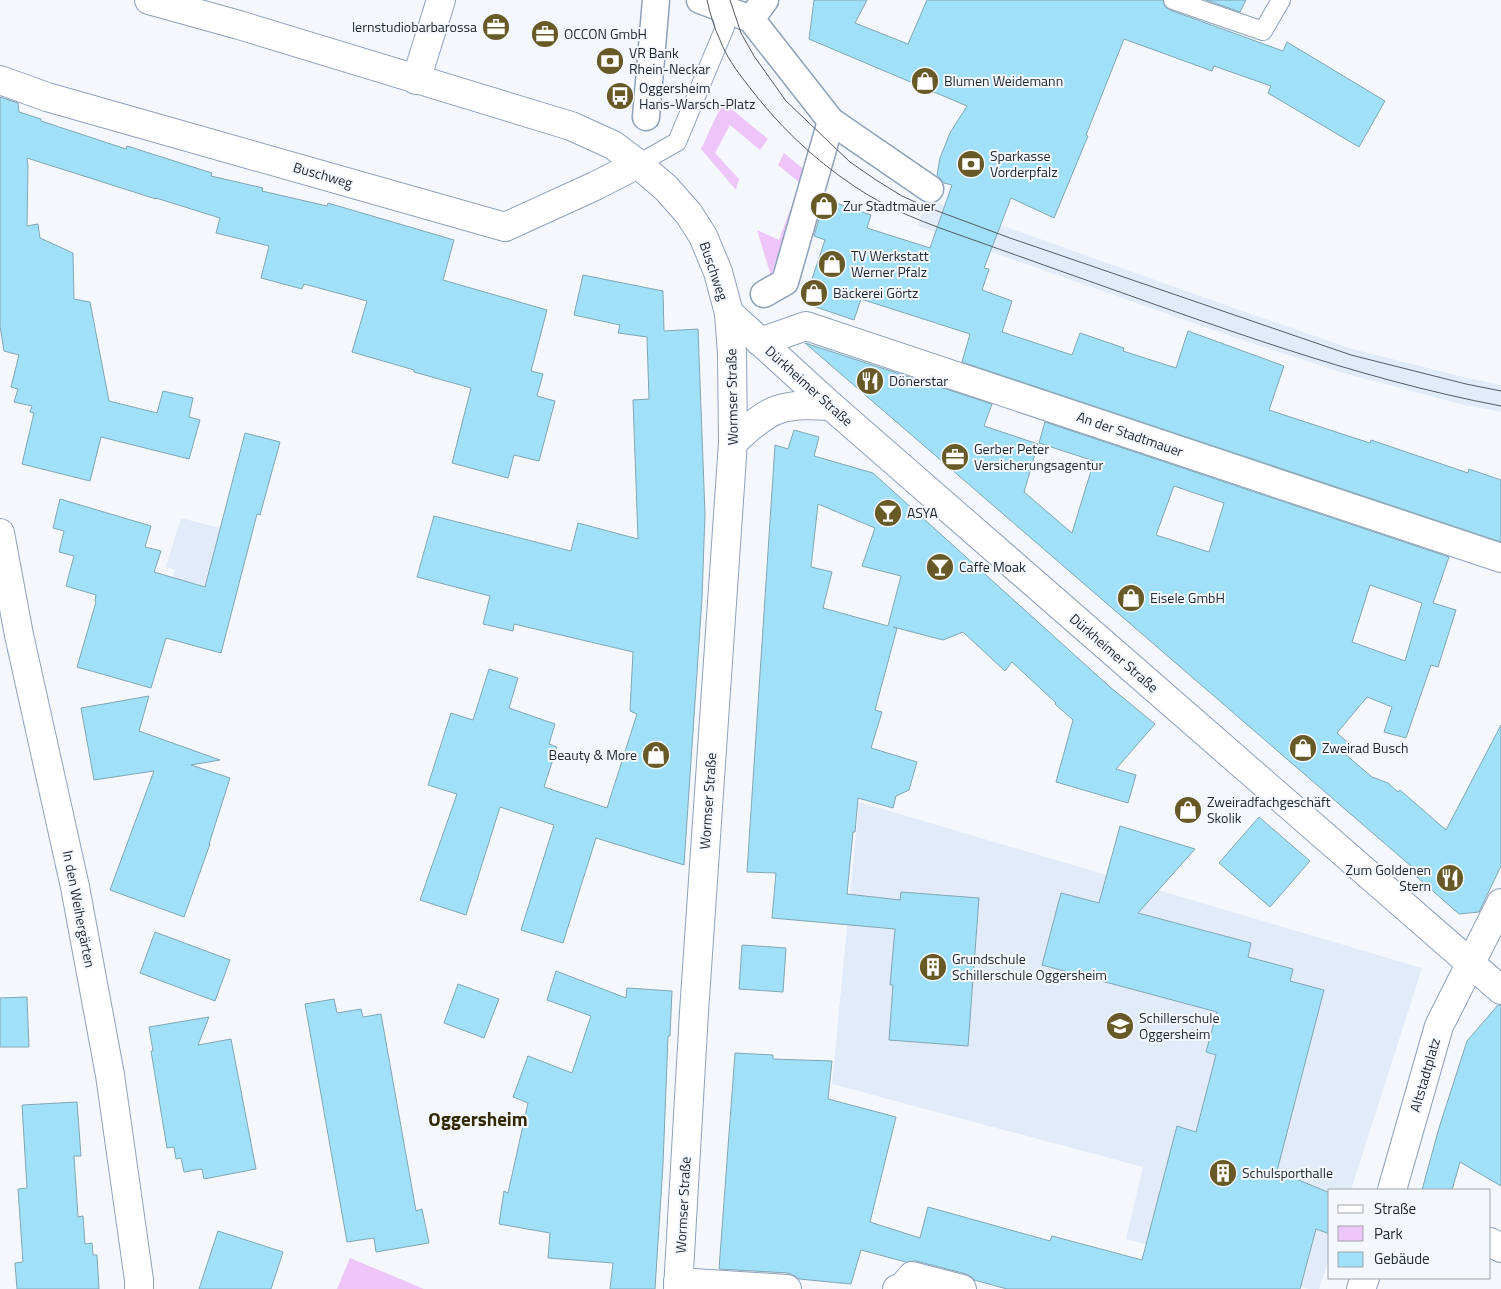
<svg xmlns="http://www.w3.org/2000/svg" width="1501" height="1289" viewBox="0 0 1501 1289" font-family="'Titillium Web',sans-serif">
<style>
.built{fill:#e1ebf9}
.green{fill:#eec5f8}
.building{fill:#a0e1f9;stroke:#82a6b3;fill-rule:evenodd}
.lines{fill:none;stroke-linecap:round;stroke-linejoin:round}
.service-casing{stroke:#8ea1ba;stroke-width:20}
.pedestrian-casing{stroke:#8ea1ba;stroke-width:29}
.minor-casing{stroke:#8ea1ba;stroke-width:30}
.tertiary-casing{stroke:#8ea1ba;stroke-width:30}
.service{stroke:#fff;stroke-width:18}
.pedestrian{stroke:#fff;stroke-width:26}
.minor{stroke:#fff;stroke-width:28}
.tertiary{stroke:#fff;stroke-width:28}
.tram{stroke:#545b63;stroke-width:1}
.labels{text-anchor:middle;stroke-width:4;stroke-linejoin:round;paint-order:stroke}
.poi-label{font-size:14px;fill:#1e2630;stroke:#f4f8fd;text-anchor:start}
.street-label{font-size:14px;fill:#1e2630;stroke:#f4f8fd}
.district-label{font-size:19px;font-weight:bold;fill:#332900;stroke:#f4f8fd}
</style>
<rect width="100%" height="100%" fill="#f4f8fd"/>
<!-- built -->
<g class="built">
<path d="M 927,199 L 1248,313 L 1352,349 L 1463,377 L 1501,385 L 1501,412 L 1461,404 L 1347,374 L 1236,338 L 918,226 Z"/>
<path d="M 181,518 L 252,536 L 221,653 L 156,633 L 175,570 L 166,567 Z"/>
<path d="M 859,802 L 1422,968 L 1351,1190 L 1330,1190 L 1330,1256 L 1319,1289 L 1309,1289 L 1126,1239 L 1143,1167 L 832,1084 Z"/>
</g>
<!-- green -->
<g class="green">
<path d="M 723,102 L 768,139 L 760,150 L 730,125 L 715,153 L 739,179 L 736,190 L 701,149 Z"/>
<path d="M 784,153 L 807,172 L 771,276 L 757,230 L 779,240 L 800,183 L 778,165 Z"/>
<path d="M 350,1258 L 424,1289 L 337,1289 Z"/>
</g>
<!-- building -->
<g class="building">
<path d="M 814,0 L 867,0 L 855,23 L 908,44 L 927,0 L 1163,0 L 1165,7 L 1170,10 L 1283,51 L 1287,42 L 1385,101 L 1359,147 L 1268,93 L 1271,86 L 1214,66 L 1212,71 L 1124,39 L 1086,135 L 1088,136 L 1054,218 L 1011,198 L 984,268 L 989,269 L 982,290 L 1012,301 L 1002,332 L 1072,355 L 1080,333 L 1124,348 L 1123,351 L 1176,368 L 1188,331 L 1284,366 L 1269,410 L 1339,433 L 1370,443 L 1371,440 L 1468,473 L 1469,469 L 1501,480 L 1501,542 L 962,362 L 970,334 L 861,299 L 854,320 L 804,303 L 825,240 L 814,236 L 825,199 L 871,215 L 867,228 L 930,248 L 952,185 L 944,183 L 937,175 L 940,158 L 950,133 L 967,106 L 809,39 Z"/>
<path d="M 1206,0 L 1246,0 L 1240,12 Z"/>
<path d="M 0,97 L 18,103 L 19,112 L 41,119 L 41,121 L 126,149 L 127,146 L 212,173 L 211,176 L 263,188 L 262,191 L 327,206 L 328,203 L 454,240 L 443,280 L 547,310 L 531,371 L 543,374 L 537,396 L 555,401 L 539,461 L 514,455 L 508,478 L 452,463 L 471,388 L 414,372 L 414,370 L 352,352 L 367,301 L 304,284 L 302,289 L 261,278 L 269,246 L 216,233 L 220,218 L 156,198 L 156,199 L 27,158 L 28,166 L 27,226 L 38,224 L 40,238 L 73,253 L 74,299 L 90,302 L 109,401 L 157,413 L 163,391 L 193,398 L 189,417 L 200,420 L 189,459 L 101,437 L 90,481 L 22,464 L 34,413 L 30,412 L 32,406 L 14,402 L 18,389 L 11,387 L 19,355 L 4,351 L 0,326 Z"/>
<path d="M 583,275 L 663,291 L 664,331 L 698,329 L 705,514 L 702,598 L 684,865 L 596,838 L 563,943 L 521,930 L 554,825 L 500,807 L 466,915 L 420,900 L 457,794 L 428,785 L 451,713 L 473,720 L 489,669 L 518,678 L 509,708 L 555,724 L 549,744 L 557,747 L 544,787 L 607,808 L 637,714 L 630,711 L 633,652 L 514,624 L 513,631 L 483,624 L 490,596 L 417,577 L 434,516 L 571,551 L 578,523 L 638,539 L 633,400 L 649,399 L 647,337 L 618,333 L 620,325 L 574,315 Z"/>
<path d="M 805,343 L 992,404 L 984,426 L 1038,444 L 1024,492 L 1072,533 L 1094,461 L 1039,443 L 1045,422 L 1449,557 L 1433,603 L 1456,610 L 1438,667 L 1431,665 L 1406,738 L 1384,732 L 1392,707 L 1367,697 L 1337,733 L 1352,746 L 1345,754 L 1372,777 L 1388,783 L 1398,792 L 1400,790 L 1446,830 L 1501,725 L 1501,866 L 1479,912 L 1459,914 L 1409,870 L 1412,867 ZM 1174,486 L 1224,503 L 1209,552 L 1156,535 ZM 1370,585 L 1422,603 L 1405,661 L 1352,642 Z"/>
<path d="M 794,430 L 819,437 L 814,456 L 873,473 L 1110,687 L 1155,724 L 1116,769 L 1136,775 L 1128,803 L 1056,782 L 1073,720 L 1055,704 L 1056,703 L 1012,662 L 1005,671 L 963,632 L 943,640 L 893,627 L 897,628 L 875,710 L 882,712 L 871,748 L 917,762 L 909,790 L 896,796 L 893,808 L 858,798 L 855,832 L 853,832 L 847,894 L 900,900 L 901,892 L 979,898 L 968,1046 L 889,1040 L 893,985 L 890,985 L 895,929 L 772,918 L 776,873 L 747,872 L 775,445 L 788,449 ZM 818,504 L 875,528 L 862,566 L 901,576 L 888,626 L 823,608 L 832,572 L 811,567 Z"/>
<path d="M 245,433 L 280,442 L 260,515 L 257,514 L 221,653 L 166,638 L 151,688 L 77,667 L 96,602 L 95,601 L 96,595 L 66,586 L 74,556 L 59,552 L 64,531 L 53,528 L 60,499 L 151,526 L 145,547 L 161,551 L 154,572 L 205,587 Z"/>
<path d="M 149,696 L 139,731 L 220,760 L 191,765 L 230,778 L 209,844 L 210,844 L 184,917 L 110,890 L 154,771 L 94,780 L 81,708 Z"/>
<path d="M 1259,817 L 1310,861 L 1270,907 L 1219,863 Z"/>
<path d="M 1120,826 L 1195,849 L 1138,913 L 1251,943 L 1248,957 L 1293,969 L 1290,981 L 1324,990 L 1277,1171 L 1330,1193 L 1330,1234 L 1316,1229 L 1300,1289 L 1007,1289 L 974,1280 L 973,1278 L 966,1274 L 916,1261 L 906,1262 L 861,1250 L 851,1284 L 799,1279 L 795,1276 L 788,1273 L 719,1269 L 735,1053 L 773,1055 L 773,1059 L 832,1061 L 828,1099 L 896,1117 L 870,1222 L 920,1238 L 928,1207 L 1050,1241 L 1052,1236 L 1142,1260 L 1177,1126 L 1196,1132 L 1216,1055 L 1206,1052 L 1217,1012 L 1042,965 L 1061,893 L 1099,903 Z"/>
<path d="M 155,932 L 230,960 L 215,1001 L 140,973 Z"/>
<path d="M 742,945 L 786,948 L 783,992 L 739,989 Z"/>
<path d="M 556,971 L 626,998 L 627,988 L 672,991 L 670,1036 L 668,1036 L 663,1164 L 655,1289 L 610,1289 L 613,1263 L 548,1258 L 550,1233 L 499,1224 L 504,1191 L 508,1193 L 528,1103 L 513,1097 L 528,1056 L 572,1073 L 591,1016 L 547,1000 Z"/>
<path d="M 458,984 L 499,999 L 484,1038 L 444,1023 Z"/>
<path d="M 27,997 L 29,1047 L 0,1047 L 0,998 Z"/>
<path d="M 334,999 L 337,1013 L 361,1009 L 363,1017 L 381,1014 L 416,1211 L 422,1209 L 429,1243 L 376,1252 L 374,1238 L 347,1242 L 305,1004 Z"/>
<path d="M 1498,1005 L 1501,1005 L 1501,1186 L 1460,1162 L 1452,1190 L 1422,1190 L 1439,1128 L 1467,1041 Z"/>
<path d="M 209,1017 L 198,1045 L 231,1039 L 256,1169 L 204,1179 L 202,1169 L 184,1172 L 181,1158 L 176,1159 L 174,1147 L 167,1148 L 151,1051 L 153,1051 L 149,1027 Z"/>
<path d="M 77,1102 L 81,1156 L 74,1156 L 78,1217 L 83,1216 L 85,1244 L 92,1243 L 93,1255 L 97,1255 L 99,1289 L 17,1289 L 15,1263 L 23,1262 L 18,1189 L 27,1188 L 22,1105 Z"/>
<path d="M 218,1231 L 283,1252 L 271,1289 L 199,1289 Z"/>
</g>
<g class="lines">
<defs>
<g id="service">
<path d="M 1173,0 L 1263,31 L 1281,0"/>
<path d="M 638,164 L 677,142 L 725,27 L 717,0"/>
</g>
<g id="pedestrian">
<path d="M 700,0 L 751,19 L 831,121 L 930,189"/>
<path d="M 751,19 L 765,0"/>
<path d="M 646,117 L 656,0"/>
<path d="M 764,294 L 785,282 L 831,121"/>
</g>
<g id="minor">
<path d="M 0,80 L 47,97 L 505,227 L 595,186 L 638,164"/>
<path d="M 416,80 L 441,0"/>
<path d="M 729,313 L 831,406 L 1501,990"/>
<path d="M 760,342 L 806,326 L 1501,558"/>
<path d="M 0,533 L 19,635 L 75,887 L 110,1075 L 139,1280 L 139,1289"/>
<path d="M 1392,1190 L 1439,1026 L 1501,903"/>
<path d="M 1490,1242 L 1501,1248"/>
<path d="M 678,1282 L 787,1289"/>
<path d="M 897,1289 L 902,1288 L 912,1276 L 962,1289"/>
<path d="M 1361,1289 L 1365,1278"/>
</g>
<g id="tertiary">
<path d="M 149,0 L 239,25 L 571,126 L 613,145 L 638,164 L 666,188 L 689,214 L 703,236 L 718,272 L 729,313 L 732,354 L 733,442 L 694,1012 L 678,1289"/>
<path d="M 733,442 C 744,433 763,414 777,410 C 794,404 812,405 831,406"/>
</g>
</defs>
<!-- service casing -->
<use href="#service" class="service-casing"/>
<!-- pedestrian casing -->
<use href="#pedestrian" class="pedestrian-casing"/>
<!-- minor casing -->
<use href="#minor" class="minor-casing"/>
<!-- tertiary casing -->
<use href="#tertiary" class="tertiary-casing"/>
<!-- service -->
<use href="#service" class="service"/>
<!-- pedestrian -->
<use href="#pedestrian" class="pedestrian"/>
<!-- minor -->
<use href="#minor" class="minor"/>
<!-- tertiary -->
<use href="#tertiary" class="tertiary"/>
<!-- tram -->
<g class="tram">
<path d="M 707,0 C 710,13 714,28 720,40 C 726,56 736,70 747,84 C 777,124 812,158 854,186 C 889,210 928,224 968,238 C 1002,250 1035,262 1069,274 C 1211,324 1353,378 1501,406"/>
<path d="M 730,0 L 741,33 L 754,56 L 786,101 L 850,162 L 876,180 L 902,196 L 924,206 L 1010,238 L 1351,355 L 1466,384 L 1501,391"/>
</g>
</g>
<!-- icons -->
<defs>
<symbol id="office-disc" viewBox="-11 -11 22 22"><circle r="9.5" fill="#685a27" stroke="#f4f8fd"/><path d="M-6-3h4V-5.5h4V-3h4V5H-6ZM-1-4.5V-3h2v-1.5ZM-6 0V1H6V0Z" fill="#fff"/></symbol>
<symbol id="bank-disc" viewBox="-11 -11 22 22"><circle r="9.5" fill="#685a27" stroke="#f4f8fd"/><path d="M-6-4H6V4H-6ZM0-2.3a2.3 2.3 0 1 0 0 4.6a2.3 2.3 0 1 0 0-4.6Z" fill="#fff"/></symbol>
<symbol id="shop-disc" viewBox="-11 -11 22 22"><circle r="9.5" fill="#685a27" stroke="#f4f8fd"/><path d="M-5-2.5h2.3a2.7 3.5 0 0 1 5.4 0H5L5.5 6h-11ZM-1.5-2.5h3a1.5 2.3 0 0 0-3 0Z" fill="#fff"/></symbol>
<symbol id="bus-disc" viewBox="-11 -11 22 22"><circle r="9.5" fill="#685a27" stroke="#f4f8fd"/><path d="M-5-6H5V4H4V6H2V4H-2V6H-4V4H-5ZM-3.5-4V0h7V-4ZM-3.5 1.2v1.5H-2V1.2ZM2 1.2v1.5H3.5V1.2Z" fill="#fff"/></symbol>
<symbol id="restaurant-disc" viewBox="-11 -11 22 22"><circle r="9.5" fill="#685a27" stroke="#f4f8fd"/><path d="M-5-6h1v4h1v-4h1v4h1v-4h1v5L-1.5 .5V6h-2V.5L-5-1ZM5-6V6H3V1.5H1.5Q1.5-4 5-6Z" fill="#fff"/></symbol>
<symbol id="bar-disc" viewBox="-11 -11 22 22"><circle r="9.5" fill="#685a27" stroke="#f4f8fd"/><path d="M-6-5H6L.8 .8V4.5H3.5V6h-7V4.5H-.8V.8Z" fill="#fff"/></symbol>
<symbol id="building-disc" viewBox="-11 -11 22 22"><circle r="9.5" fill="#685a27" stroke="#f4f8fd"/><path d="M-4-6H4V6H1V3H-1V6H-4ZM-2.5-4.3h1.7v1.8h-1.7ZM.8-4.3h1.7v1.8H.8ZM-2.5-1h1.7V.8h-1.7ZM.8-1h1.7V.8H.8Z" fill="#fff"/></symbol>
<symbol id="school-disc" viewBox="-11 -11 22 22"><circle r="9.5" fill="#685a27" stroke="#f4f8fd"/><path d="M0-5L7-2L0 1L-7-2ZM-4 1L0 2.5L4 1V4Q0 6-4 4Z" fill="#fff"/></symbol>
</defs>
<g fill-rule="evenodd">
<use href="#office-disc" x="480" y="11" width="32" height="32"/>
<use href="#office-disc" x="529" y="18" width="32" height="32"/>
<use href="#bank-disc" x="594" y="45" width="32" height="32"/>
<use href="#shop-disc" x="909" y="65" width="32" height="32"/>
<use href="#bus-disc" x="604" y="80" width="32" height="32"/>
<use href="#bank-disc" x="955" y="148" width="32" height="32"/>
<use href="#shop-disc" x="808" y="190" width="32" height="32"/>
<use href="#shop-disc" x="816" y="248" width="32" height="32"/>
<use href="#shop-disc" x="798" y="277" width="32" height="32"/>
<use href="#restaurant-disc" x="854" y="365" width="32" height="32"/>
<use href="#office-disc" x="939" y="441" width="32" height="32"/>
<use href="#bar-disc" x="872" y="497" width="32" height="32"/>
<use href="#bar-disc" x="924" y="551" width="32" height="32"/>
<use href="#shop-disc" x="1115" y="582" width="32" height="32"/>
<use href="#shop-disc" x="1287" y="732" width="32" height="32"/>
<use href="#shop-disc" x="640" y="739" width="32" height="32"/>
<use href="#shop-disc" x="1172" y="794" width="32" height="32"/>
<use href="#restaurant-disc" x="1434" y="862" width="32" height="32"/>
<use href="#building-disc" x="917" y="951" width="32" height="32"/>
<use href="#school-disc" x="1104" y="1010" width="32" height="32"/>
<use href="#building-disc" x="1207" y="1157" width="32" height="32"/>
</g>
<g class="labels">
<!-- poi labels -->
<g class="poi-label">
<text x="477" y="32" text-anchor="end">lernstudiobarbarossa</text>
<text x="564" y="39">OCCON GmbH</text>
<text x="629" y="58">VR Bank<tspan x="629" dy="16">Rhein-Neckar</tspan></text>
<text x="944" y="86">Blumen Weidemann</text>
<text x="639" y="93">Oggersheim<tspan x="639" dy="16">Hans-Warsch-Platz</tspan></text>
<text x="990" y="161">Sparkasse<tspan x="990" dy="16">Vorderpfalz</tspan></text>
<text x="843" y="211">Zur Stadtmauer</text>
<text x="851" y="261">TV Werkstatt<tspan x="851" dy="16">Werner Pfalz</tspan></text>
<text x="833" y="298">Bäckerei Görtz</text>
<text x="889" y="386">Dönerstar</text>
<text x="974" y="454">Gerber Peter<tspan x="974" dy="16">Versicherungsagentur</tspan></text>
<text x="907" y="518">ASYA</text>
<text x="959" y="572">Caffe Moak</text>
<text x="1150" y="603">Eisele GmbH</text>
<text x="1322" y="753">Zweirad Busch</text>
<text x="637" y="760" text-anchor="end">Beauty &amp; More</text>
<text x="1207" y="807">Zweiradfachgeschäft<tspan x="1207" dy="16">Skolik</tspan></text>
<text x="1431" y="875" text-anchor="end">Zum Goldenen<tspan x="1431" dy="16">Stern</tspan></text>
<text x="952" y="964">Grundschule<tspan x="952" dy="16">Schillerschule Oggersheim</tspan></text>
<text x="1139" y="1023">Schillerschule<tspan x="1139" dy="16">Oggersheim</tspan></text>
<text x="1242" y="1178">Schulsporthalle</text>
</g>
<!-- street labels -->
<g class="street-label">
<text transform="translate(323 175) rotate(16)" y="5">Buschweg</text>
<text transform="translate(714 271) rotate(71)" y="5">Buschweg</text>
<text transform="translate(809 386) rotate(42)" y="5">Dürkheimer Straße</text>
<text transform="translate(732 397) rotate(-91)" y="5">Wormser Straße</text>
<text transform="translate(1130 434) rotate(19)" y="5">An der Stadtmauer</text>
<text transform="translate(1114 653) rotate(41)" y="5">Dürkheimer Straße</text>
<text transform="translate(708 801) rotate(-86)" y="5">Wormser Straße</text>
<text transform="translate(79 909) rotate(79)" y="5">In den Weihergärten</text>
<text transform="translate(1425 1075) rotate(-74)" y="5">Altstadtplatz</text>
<text transform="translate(683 1205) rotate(-87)" y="5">Wormser Straße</text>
</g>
<!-- district labels -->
<g class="district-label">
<text x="478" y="1126">Oggersheim</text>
</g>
</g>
<!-- legend -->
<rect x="1328" y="1189" width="162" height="90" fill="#f4f8fd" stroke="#9ea4ab"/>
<rect x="1338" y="1205" width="25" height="8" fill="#ffffff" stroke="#9ea4ab"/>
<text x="1374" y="1214" font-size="15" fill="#1e2630">Straße</text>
<rect x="1338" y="1226" width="25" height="15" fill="#eec5f8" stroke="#9ea4ab"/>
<text x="1374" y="1239" font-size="15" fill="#1e2630">Park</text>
<rect x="1338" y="1252" width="25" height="15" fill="#a0e1f9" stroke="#9ea4ab"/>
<text x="1374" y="1264" font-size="15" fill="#1e2630">Gebäude</text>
</svg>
